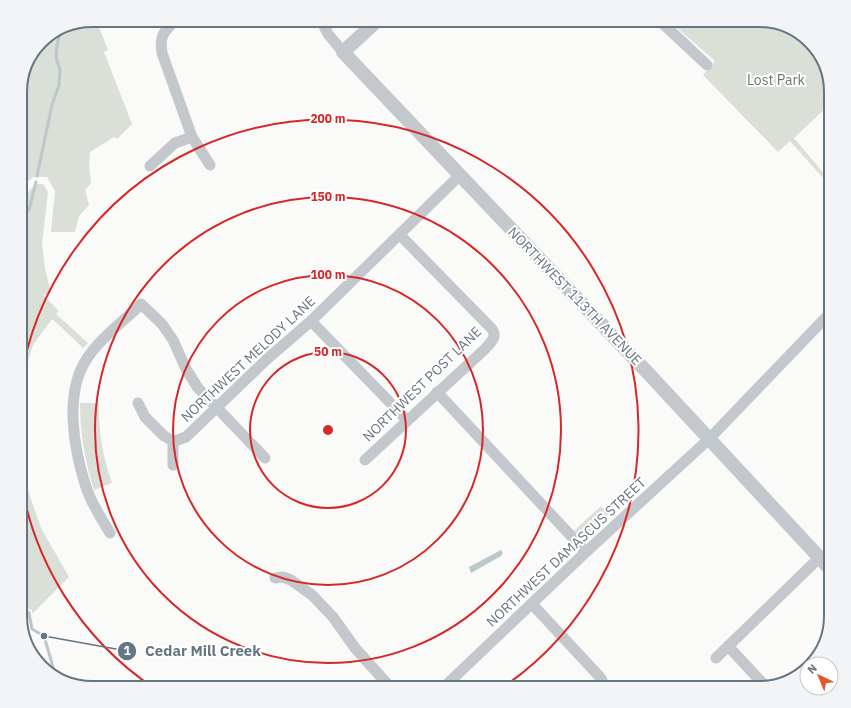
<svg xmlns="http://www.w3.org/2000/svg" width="851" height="708" viewBox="0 0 851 708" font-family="'IBM Plex Sans',sans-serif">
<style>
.green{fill:#dadfd7}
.water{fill:#bbc7cb}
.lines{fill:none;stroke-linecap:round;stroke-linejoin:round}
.stream{stroke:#bbc7cb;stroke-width:3}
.minor{stroke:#c3c8cc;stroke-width:11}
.tertiary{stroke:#c3c8cc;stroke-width:14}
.ring{fill:none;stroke:#d62828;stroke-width:2}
.labels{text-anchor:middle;stroke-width:4;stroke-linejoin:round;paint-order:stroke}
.park-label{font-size:14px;fill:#687a64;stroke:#fff}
.street-label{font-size:14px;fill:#657683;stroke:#fff}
.rim{fill:none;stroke:#657683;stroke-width:2}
.centre{fill:#d62828;stroke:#fff;stroke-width:2}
.ring-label{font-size:12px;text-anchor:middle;font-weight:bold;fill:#d62828;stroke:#fff;stroke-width:4;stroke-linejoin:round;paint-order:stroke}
.leader{fill:none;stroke:#657683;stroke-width:1.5}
.callout-dot{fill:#657683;stroke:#fff;stroke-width:1.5}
.mark-label{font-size:12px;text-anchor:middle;font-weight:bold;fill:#fff}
.callout-label{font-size:15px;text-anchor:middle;font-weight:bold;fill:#657683;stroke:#fff;stroke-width:4;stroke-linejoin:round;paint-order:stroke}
</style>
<rect width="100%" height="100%" fill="#fafaf8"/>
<!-- green -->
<g class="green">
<path d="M 92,20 L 96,20 L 108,50 L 104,52 L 132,124 L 117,139 L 114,137 L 90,152 L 89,166 L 91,183 L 85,190 L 89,205 L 79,216 L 75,232 L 51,232 L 55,191 L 47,177 L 33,177 L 20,189 L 20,87 L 28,60 L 44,38 Z"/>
<path d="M 668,20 L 759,20 L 807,38 L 825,64 L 831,92 L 831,103 L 794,138 L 826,176 L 823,178 L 790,141 L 778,152 L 703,75 L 715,61 Z"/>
<path d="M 36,184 L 43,184 L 48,192 L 42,244 L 45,268 L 51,293 L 43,295 L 59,311 L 56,314 L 88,343 L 83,348 L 59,325 L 52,319 L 33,345 L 24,373 L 23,409 L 20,417 L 20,200 Z"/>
<path d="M 80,403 L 99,403 C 98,431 103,458 112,483 L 94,490 C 85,461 80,433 80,403 Z"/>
<path d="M 20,456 L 24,479 L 41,528 L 69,577 L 32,614 L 32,610 L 22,606 L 20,602 Z"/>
<path d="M 601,506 L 609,514 L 586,535 C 581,537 578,534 574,531 Z"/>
</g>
<!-- water -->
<path class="water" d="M 501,550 L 503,553 L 501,556 L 471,573 L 469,567 Z"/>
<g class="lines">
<!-- stream -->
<g class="stream">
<path d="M 37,176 L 52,105 L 59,85 L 60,70 L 56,58 L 57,45 L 60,32"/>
<path d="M 20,218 L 29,210 L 36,182"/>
<path d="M 20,606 L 29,613 L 32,629 L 44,636 L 55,674"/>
</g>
<!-- minor -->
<g class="minor">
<path d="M 176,20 C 164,31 159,36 162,53 L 192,137 L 210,165"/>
<path d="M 321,20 L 328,34 L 343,52"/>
<path d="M 659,20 L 707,65"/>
<path d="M 150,166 L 175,143 L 192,137"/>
<path d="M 311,321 L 407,420"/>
<path d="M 437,392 L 586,552"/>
<path d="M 138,403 L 145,417 L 164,436 L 171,440 L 175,441 L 186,437 L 266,360 L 311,321 L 460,175"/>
<path d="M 173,441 L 173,465"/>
<path d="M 365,460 L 485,349 C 490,343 498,337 492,329 L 400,235"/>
<path d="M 110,533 C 101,518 91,503 86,487 C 74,450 64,395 86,360 C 100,338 123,322 141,304 L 162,324 L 173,340 L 186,369 L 198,388 L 265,458"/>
<path d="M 275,578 L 283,577 L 291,580 L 312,595 L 333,617 L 355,648 L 391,688"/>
<path d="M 532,604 L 599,676 L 602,680 L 601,688"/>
<path d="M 728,646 L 766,687"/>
<path d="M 716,658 L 819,558"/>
<path d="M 443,688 L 586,552 L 709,439 L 831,312"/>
</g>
<!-- tertiary -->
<path class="tertiary" d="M 378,20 L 343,52 L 647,372 L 831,570"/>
</g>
<!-- distance rings -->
<g class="ring">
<circle cx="328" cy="430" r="78"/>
<circle cx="328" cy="430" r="155"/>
<circle cx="328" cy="430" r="233"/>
<path d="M154 688A311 311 0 0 1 20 476M20 384A311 311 0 1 1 502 688"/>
</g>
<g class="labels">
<!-- park labels -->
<g class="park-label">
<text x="776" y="85">Lost Park</text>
</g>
<!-- street labels -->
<g class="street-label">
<text transform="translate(575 296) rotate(46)" y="5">NORTHWEST 113TH AVENUE</text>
<text transform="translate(248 359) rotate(-43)" y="5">NORTHWEST MELODY LANE</text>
<text transform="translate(422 384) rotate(-44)" y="5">NORTHWEST POST LANE</text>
<text transform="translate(566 552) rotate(-43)" y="5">NORTHWEST DAMASCUS STREET</text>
</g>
</g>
<!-- crop -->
<path d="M0 0H851V708H0ZM92 27H759A65 65 0 0 1 824 92V616A65 65 0 0 1 759 681H92A65 65 0 0 1 27 616V92A65 65 0 0 1 92 27Z" fill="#f3f4f5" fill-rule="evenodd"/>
<path class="rim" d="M92 27H759A65 65 0 0 1 824 92V616A65 65 0 0 1 759 681H92A65 65 0 0 1 27 616V92A65 65 0 0 1 92 27Z"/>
<circle cx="328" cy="430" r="6" class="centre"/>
<g class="ring-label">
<text x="328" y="123">200 m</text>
<text x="328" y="201">150 m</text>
<text x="328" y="279">100 m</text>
<text x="328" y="356">50 m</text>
</g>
<!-- callouts -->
<path class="leader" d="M44 636L127 651"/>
<g class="callout-dot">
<circle cx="44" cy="636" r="4"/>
<circle cx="127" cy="651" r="10"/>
</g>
<g class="mark-label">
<text x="127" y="655">1</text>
</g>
<g class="callout-label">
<text x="203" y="656">Cedar Mill Creek</text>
</g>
<!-- north arrow -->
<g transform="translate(819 676) rotate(316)"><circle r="19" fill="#ffffff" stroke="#c1c8cd"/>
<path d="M0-3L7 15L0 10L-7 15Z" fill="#e4572e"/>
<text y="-6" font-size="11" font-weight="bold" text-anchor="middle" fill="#657683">N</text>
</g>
</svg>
